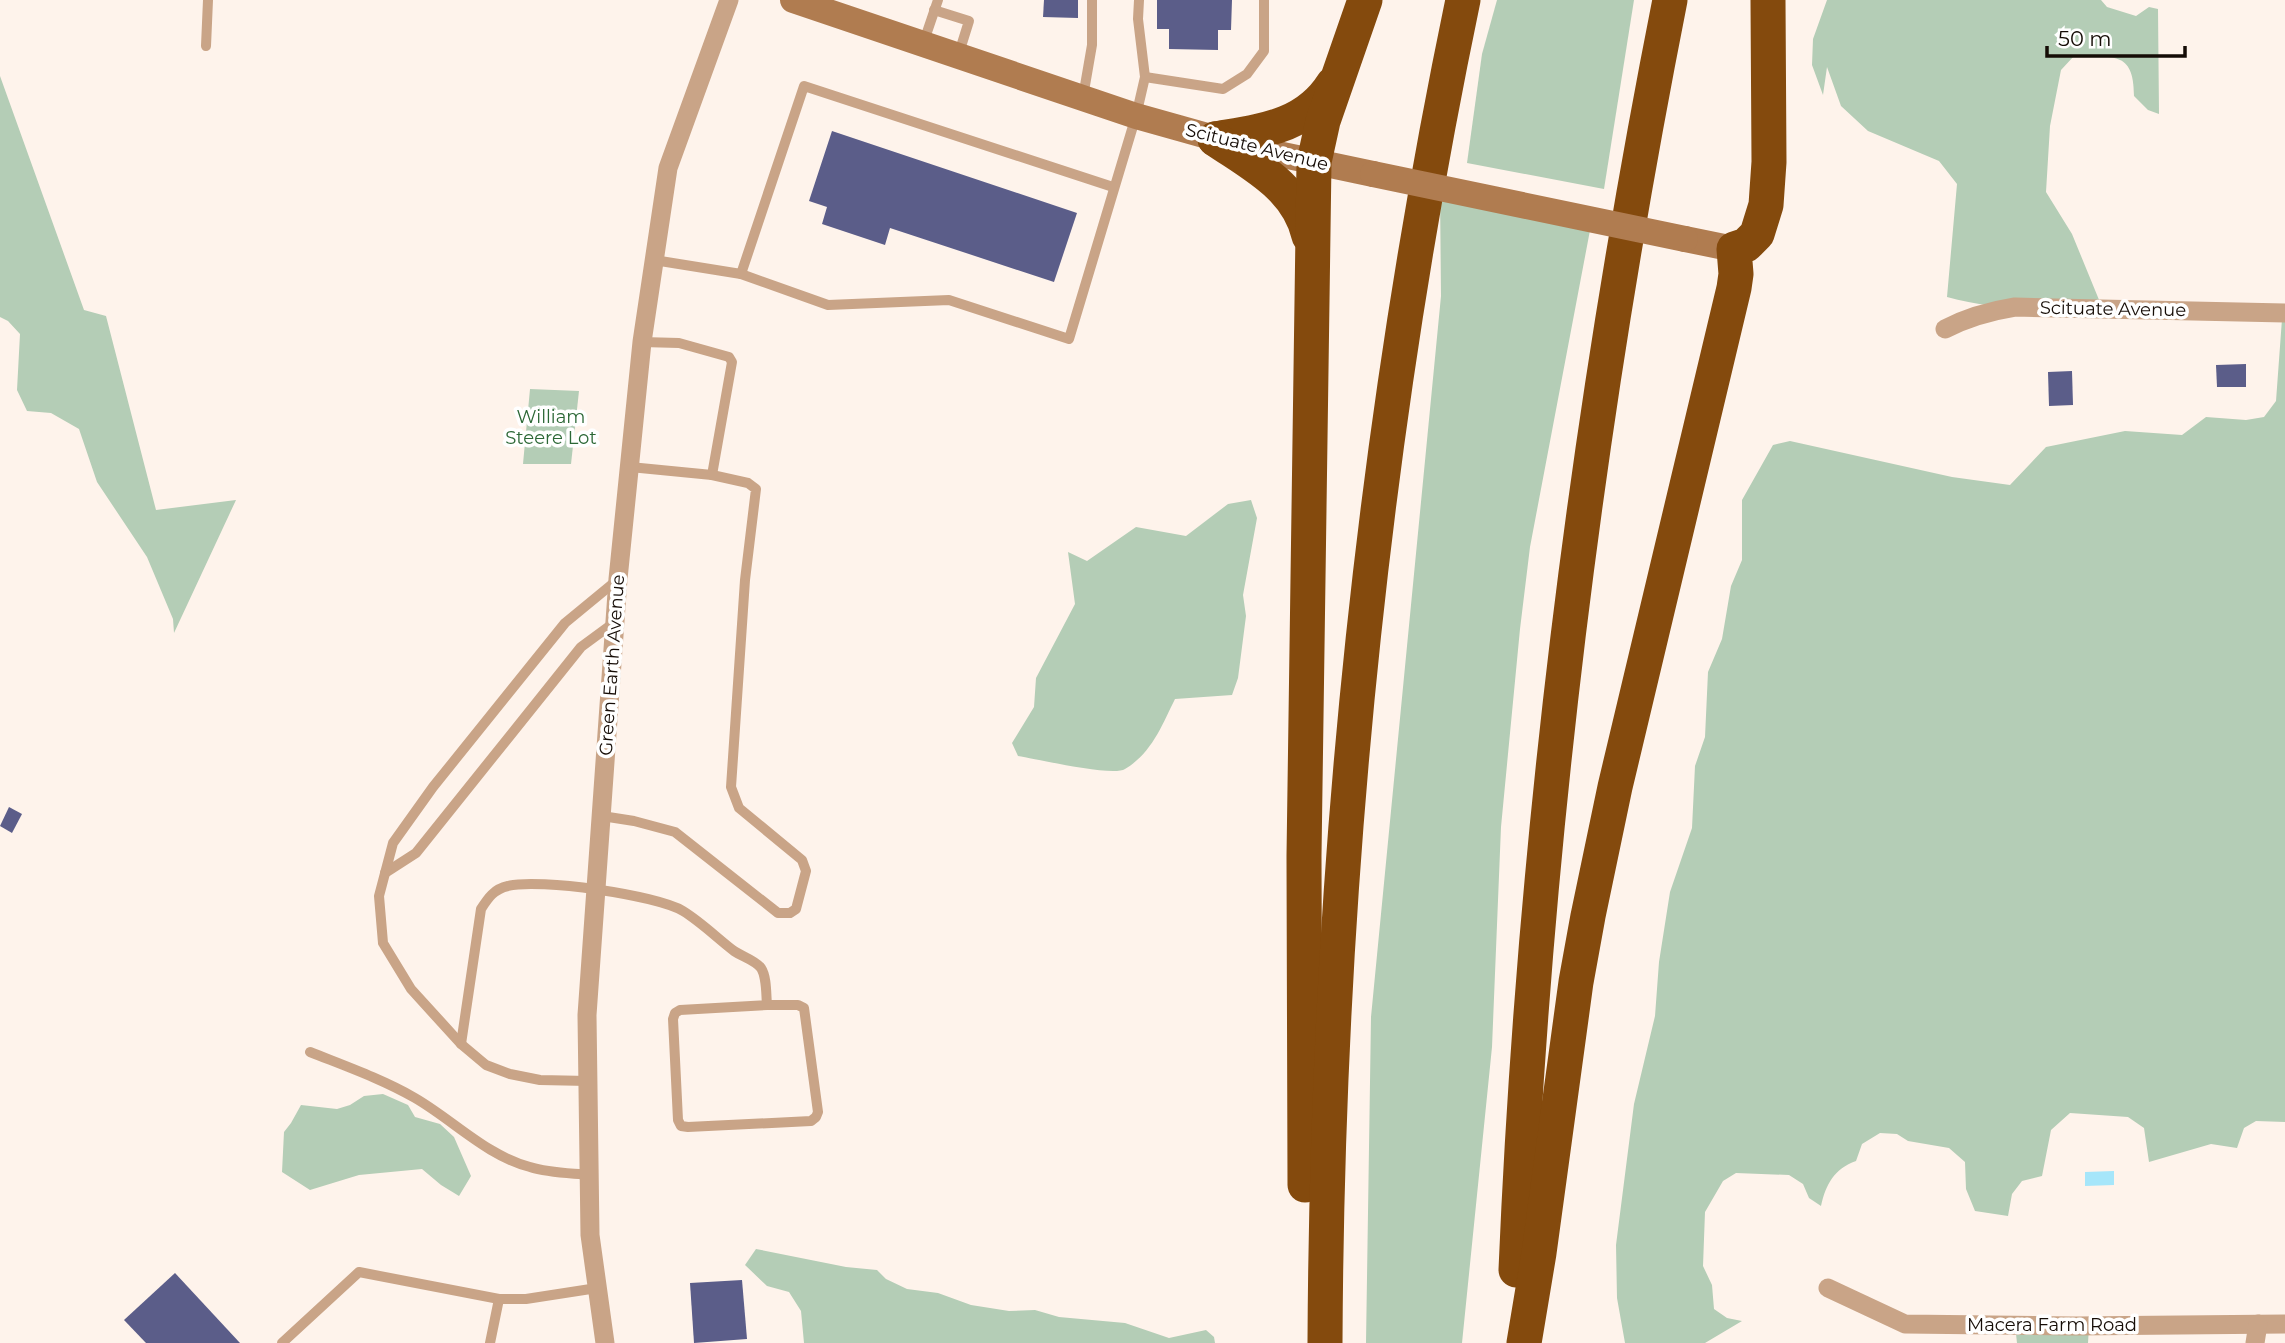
<svg xmlns="http://www.w3.org/2000/svg" width="2285" height="1343" viewBox="0 0 2285 1343" font-family="Montserrat,sans-serif">
<style>
.green{fill:#b4cdb6}
.water{fill:#a6e6fa}
.building{fill:#5b5d89}
.lines{fill:none;stroke-linecap:round;stroke-linejoin:round}
.service{stroke:#c9a487;stroke-width:10}
.minor{stroke:#c9a487;stroke-width:19}
.secondary{stroke:#b07c50;stroke-width:26}
.motorway{stroke:#844a0d;stroke-width:35}
.secondary-bridge{stroke:#b07c50;stroke-width:26}
.labels{text-anchor:middle;stroke-width:7;stroke-linejoin:round;paint-order:stroke}
.street-label{font-size:18px;fill:#150c06;stroke:#fff}
.park-label{font-size:18px;fill:#2b6735;stroke:#fff}
</style>
<rect width="100%" height="100%" fill="#fef3eb"/>
<!-- green -->
<g class="green">
<path d="M 1497,0 L 1634,0 L 1604,189 L 1467,163 L 1482,54 Z"/>
<path d="M 1827,0 L 2101,0 L 2107,7 L 2136,16 L 2149,7 L 2158,9 L 2159,114 L 2148,110 L 2134,96 C 2134,49 2112,58 2074,56 L 2061,70 L 2050,126 L 2046,192 L 2072,234 L 2104,312 C 2052,310 1998,311 1947,297 L 1957,184 L 1939,161 L 1868,131 L 1841,106 L 1827,67 L 1823,95 L 1812,65 L 1813,39 Z"/>
<path d="M 0,76 L 84,310 L 106,316 L 156,510 L 236,500 L 174,633 L 173,619 L 147,557 L 97,482 L 79,429 L 51,413 L 27,411 L 17,390 L 20,334 L 8,321 L 0,317 Z"/>
<path d="M 1440,191 L 1591,225 L 1530,547 L 1520,629 L 1501,827 L 1492,1047 L 1462,1343 L 1366,1343 L 1371,1017 L 1441,296 Z"/>
<path d="M 2285,318 L 2285,1122 L 2256,1121 L 2244,1128 L 2237,1148 L 2211,1144 L 2149,1162 L 2144,1128 L 2128,1117 L 2070,1113 L 2051,1130 L 2042,1176 L 2022,1181 L 2012,1194 L 2008,1216 L 1975,1211 L 1966,1189 L 1965,1162 L 1949,1148 L 1908,1141 L 1897,1134 L 1880,1133 L 1862,1144 L 1856,1161 C 1834,1169 1826,1184 1821,1206 L 1809,1198 L 1803,1184 L 1789,1175 L 1736,1173 L 1723,1181 L 1705,1212 L 1703,1266 L 1712,1285 L 1714,1309 L 1727,1318 L 1742,1321 L 1705,1343 L 1625,1343 L 1617,1298 L 1616,1245 L 1634,1104 L 1655,1016 L 1659,962 L 1670,892 L 1692,828 L 1695,766 L 1705,737 L 1708,672 L 1722,639 L 1731,586 L 1742,560 L 1742,500 L 1773,445 L 1790,441 L 1952,477 L 2010,485 L 2046,447 L 2125,431 L 2182,435 L 2206,417 L 2246,420 L 2264,417 L 2276,401 L 2282,319 Z"/>
<path d="M 530,389 L 579,391 L 571,464 L 523,464 Z"/>
<path d="M 1251,500 L 1257,518 L 1243,595 L 1246,616 L 1238,678 L 1232,695 L 1175,699 C 1162,725 1152,753 1125,769 C 1113,777 1037,759 1018,756 L 1012,743 L 1034,707 L 1036,678 L 1075,604 L 1068,552 L 1087,561 L 1136,527 L 1186,536 L 1228,504 Z"/>
<path d="M 383,1094 L 408,1105 L 415,1117 L 440,1124 L 454,1137 L 471,1176 L 459,1196 L 441,1185 L 422,1169 L 359,1175 L 310,1190 L 282,1172 L 284,1132 L 291,1123 L 301,1105 L 337,1109 L 350,1105 L 364,1096 Z"/>
<path d="M 756,1249 L 846,1267 L 877,1270 L 886,1279 L 907,1289 L 938,1293 L 971,1305 L 1009,1311 L 1035,1310 L 1059,1317 L 1125,1323 L 1169,1338 L 1206,1330 L 1214,1337 L 1215,1343 L 804,1343 L 801,1311 L 789,1292 L 767,1286 L 745,1265 Z"/>
<path d="M 2015,1325 L 2089,1328 L 2088,1343 L 2017,1343 Z"/>
</g>
<!-- water -->
<path class="water" d="M 2114,1171 L 2114,1185 L 2085,1186 L 2085,1172 Z"/>
<!-- building -->
<g class="building">
<path d="M 1044,0 L 1078,0 L 1078,18 L 1043,17 Z"/>
<path d="M 1157,0 L 1232,0 L 1231,30 L 1218,30 L 1218,50 L 1169,49 L 1169,29 L 1157,29 Z"/>
<path d="M 832,131 L 1077,213 L 1054,282 L 890,228 L 885,245 L 822,224 L 827,207 L 809,201 Z"/>
<path d="M 2246,364 L 2246,387 L 2217,387 L 2216,365 Z"/>
<path d="M 2072,371 L 2073,405 L 2049,406 L 2048,372 Z"/>
<path d="M 9,807 L 22,814 L 12,833 L 0,826 Z"/>
<path d="M 175,1273 L 240,1343 L 146,1343 L 124,1320 Z"/>
<path d="M 742,1280 L 747,1339 L 694,1343 L 690,1283 Z"/>
</g>
<g class="lines">
<!-- service -->
<g class="service">
<path d="M 934,10 L 969,21 L 959,53"/>
<path d="M 923,44 L 938,0"/>
<path d="M 206,46 L 208,0"/>
<path d="M 1145,77 L 1223,89 L 1247,74 L 1264,51 L 1264,0"/>
<path d="M 1083,97 L 1092,45 L 1092,0"/>
<path d="M 654,260 L 741,274 L 804,86 L 1113,187"/>
<path d="M 741,274 L 828,305 L 949,300 L 1069,339 L 1136,116 L 1145,77 L 1138,19 L 1139,0"/>
<path d="M 630,467 L 712,475 L 732,362 L 729,357 L 679,343 L 642,342"/>
<path d="M 602,816 L 634,821 L 675,832 L 778,913 L 790,913 L 796,909 L 806,871 L 802,860 L 739,808 L 731,787 L 745,580 L 756,489 L 748,483 L 712,475"/>
<path d="M 385,873 L 416,853 L 581,647 L 615,622"/>
<path d="M 461,1044 L 481,909 C 488,898 494,889 508,886 C 539,878 656,895 683,911 C 701,922 717,938 734,951 C 743,957 755,960 761,968 C 767,977 766,995 767,1005 L 680,1010 L 675,1013 L 673,1019 L 678,1120 L 681,1126 L 688,1127 L 811,1121 L 816,1117 L 818,1112 L 804,1008 L 798,1005 L 767,1005"/>
<path d="M 310,1052 C 345,1066 382,1079 415,1098 C 453,1120 487,1156 530,1167 C 549,1173 569,1173 589,1175"/>
<path d="M 588,1081 L 540,1080 L 510,1074 L 486,1065 L 461,1044 L 411,989 L 383,943 L 379,896 L 393,843 L 433,787 L 565,623 L 616,581"/>
<path d="M 282,1343 L 359,1272 L 499,1299 L 526,1299 L 597,1288"/>
<path d="M 490,1343 L 499,1299"/>
</g>
<!-- minor -->
<g class="minor">
<path d="M 1945,329 C 1968,317 1990,311 2015,307 L 2285,313"/>
<path d="M 1828,1288 L 1905,1324 L 2075,1326 L 2285,1324"/>
<path d="M 605,1343 L 590,1235 L 587,1015 L 618,579 L 642,342 L 668,168 L 729,0"/>
<path d="M 2255,1343 L 2258,1324"/>
</g>
<!-- secondary -->
<g class="secondary">
<path d="M 793,0 L 1136,116 L 1250,148 L 1373,174"/>
<path d="M 1685,239 L 1734,249"/>
</g>
<!-- motorway -->
<g class="motorway">
<path d="M 1215,139 C 1261,131 1306,127 1333,84"/>
<path d="M 1215,139 C 1253,165 1298,187 1309,236"/>
<path d="M 1305,1185 L 1304,856 L 1314,162 L 1323,121 L 1365,0"/>
<path d="M 1516,1270 C 1534,843 1587,419 1670,0"/>
<path d="M 1325,1343 C 1327,893 1371,441 1463,0"/>
<path d="M 1524,1343 L 1539,1253 L 1576,982 L 1588,916 L 1615,787 L 1734,288 L 1736,274 L 1734,249 L 1746,245 L 1757,234 L 1766,205 L 1769,162 L 1768,0"/>
</g>
<!-- secondary-bridge -->
<path class="secondary-bridge" d="M 1373,174 L 1685,239"/>
</g>
<g class="labels">
<!-- street labels -->
<g class="street-label">
<text transform="translate(1257 147) rotate(14)" y="6">Scituate Avenue</text>
<text transform="translate(2113 309) rotate(1)" y="6">Scituate Avenue</text>
<text transform="translate(612 665) rotate(-86)" y="6">Green Earth Avenue</text>
<text x="2052" y="1331">Macera Farm Road</text>
</g>
<!-- park labels -->
<g class="park-label">
<text x="551" y="423">William<tspan x="551" dy="21">Steere Lot</tspan></text>
</g>
</g>
<!-- scale -->
<path d="M2047 46v10h138v-10" fill="none" stroke="#150c06" stroke-width="3.5"/>
<text x="2058" y="46" font-size="21" fill="#150c06" stroke="#ffffff" stroke-width="5" paint-order="stroke">50 m</text>
</svg>
